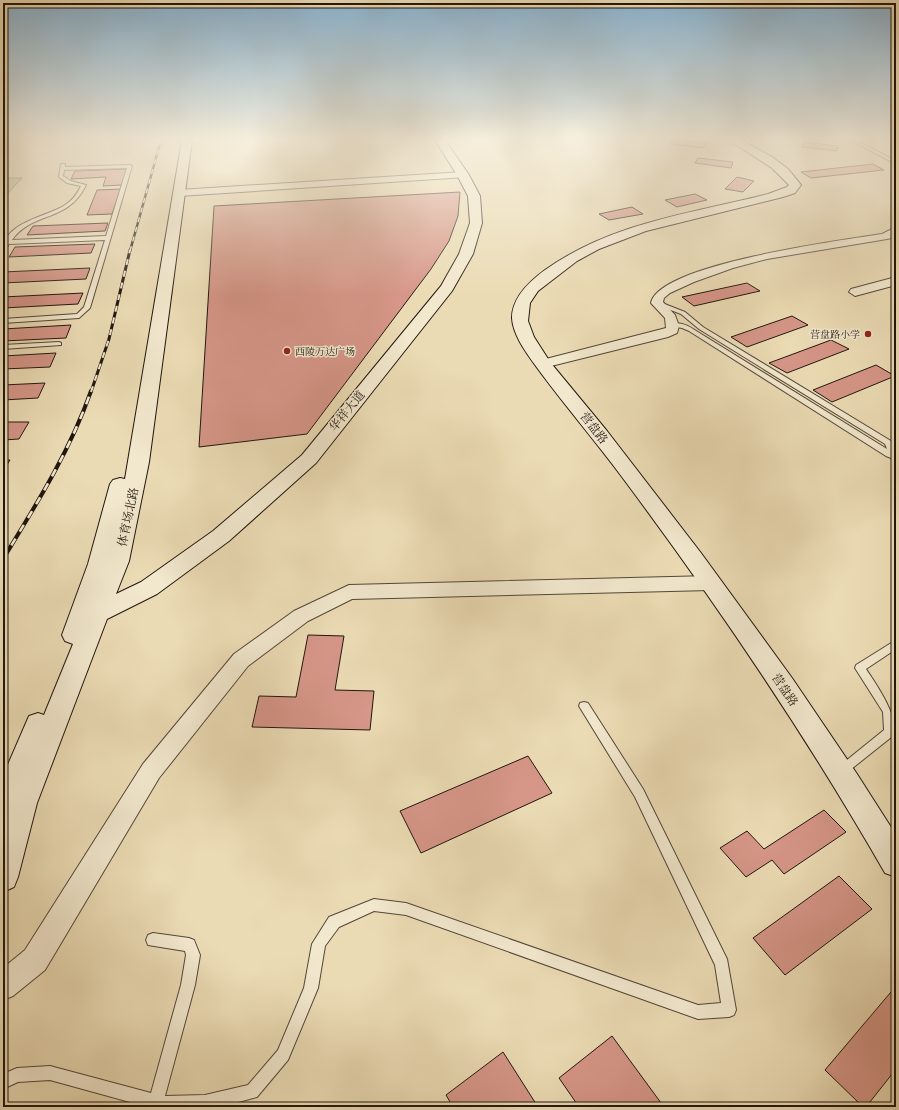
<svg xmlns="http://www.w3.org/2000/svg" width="899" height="1110" viewBox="0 0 899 1110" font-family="'Gentium Book Plus','Noto Serif SC',serif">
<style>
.green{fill:#bcbe8a;stroke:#6e6a4c}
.building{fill:#d69688;stroke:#20160e}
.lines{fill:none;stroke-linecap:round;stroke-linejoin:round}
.lane-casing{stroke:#534738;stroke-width:2}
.street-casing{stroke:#534738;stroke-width:2}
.secondary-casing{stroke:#20160e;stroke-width:2}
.lane{fill:#f2e8ce;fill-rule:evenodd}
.street{fill:#f2e8ce;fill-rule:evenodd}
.secondary{fill:#f2e8ce;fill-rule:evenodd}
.rail-far2-casing{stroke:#20160e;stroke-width:2.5}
.rail-far1-casing{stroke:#20160e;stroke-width:3}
.rail-casing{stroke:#20160e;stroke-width:4}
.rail-far2{stroke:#f2e8ce;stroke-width:1.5;stroke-dasharray:5;stroke-linecap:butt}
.rail-far1{stroke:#f2e8ce;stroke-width:2;stroke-dasharray:6;stroke-linecap:butt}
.rail{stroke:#f2e8ce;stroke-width:2.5;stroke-dasharray:8;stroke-linecap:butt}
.poi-dot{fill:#8f2418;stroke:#f2e8ce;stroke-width:1.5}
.labels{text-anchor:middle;stroke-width:3;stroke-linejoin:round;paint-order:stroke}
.far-poi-label{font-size:10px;fill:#20160e;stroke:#f2e8ce;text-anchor:end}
.street-label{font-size:12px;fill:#20160e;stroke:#f2e8ce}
</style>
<rect width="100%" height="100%" fill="#ebdbb4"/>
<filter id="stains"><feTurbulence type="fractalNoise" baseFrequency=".005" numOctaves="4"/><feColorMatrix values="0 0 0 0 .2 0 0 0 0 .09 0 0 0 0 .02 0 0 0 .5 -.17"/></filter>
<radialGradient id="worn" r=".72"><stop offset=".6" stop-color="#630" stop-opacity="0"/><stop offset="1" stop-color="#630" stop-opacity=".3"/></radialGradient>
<!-- green -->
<path class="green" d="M 3,178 L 22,178 L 3,198 Z"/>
<!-- building -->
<g class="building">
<path d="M 672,140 L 682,140 L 706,143 L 703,148 L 670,144 Z"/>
<path d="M 804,142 L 838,146 L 837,151 L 802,147 Z"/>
<path d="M 698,158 L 733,162 L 731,168 L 695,163 Z"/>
<path d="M 873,164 L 884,170 L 811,178 L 801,172 Z"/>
<path d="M 128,169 L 122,185 L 103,186 L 106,177 L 71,179 L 75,171 Z"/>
<path d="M 737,177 L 754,181 L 743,192 L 725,189 Z"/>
<path d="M 121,189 L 112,214 L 87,215 L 97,190 Z"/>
<path d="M 460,192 L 458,216 L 449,241 L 431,269 L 307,434 L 199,447 L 214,206 Z"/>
<path d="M 695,194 L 707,200 L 677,207 L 665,200 Z"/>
<path d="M 632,207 L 643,214 L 609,220 L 599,214 Z"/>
<path d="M 108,223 L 105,231 L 27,235 L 33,226 Z"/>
<path d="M 95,244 L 91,253 L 9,257 L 15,247 Z"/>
<path d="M 90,268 L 86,279 L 3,283 L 3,272 Z"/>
<path d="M 747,283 L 760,291 L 694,306 L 682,297 Z"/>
<path d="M 83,293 L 78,304 L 3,308 L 3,297 Z"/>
<path d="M 792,316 L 808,325 L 747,347 L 731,337 Z"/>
<path d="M 71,325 L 66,338 L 3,341 L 3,329 Z"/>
<path d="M 831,340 L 849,349 L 787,373 L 769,363 Z"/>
<path d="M 56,353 L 50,367 L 3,369 L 3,356 Z"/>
<path d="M 876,365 L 895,376 L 832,402 L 813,390 Z"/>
<path d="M 45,383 L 38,398 L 3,400 L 3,385 Z"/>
<path d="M 3,422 L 29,422 L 19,439 L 3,440 Z"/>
<path d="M 3,460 L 10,460 L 3,471 Z"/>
<path d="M 308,635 L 344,636 L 335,690 L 374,691 L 370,730 L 252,727 L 259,696 L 296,697 Z"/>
<path d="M 528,756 L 552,793 L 421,853 L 400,811 Z"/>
<path d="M 824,810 L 846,832 L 784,874 L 772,860 L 746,877 L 720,848 L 747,831 L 764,849 Z"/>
<path d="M 839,876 L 872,909 L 785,975 L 753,938 Z"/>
<path d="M 896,986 L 896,1069 L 866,1107 L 863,1107 L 825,1070 Z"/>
<path d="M 612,1036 L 664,1107 L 579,1107 L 559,1078 Z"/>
<path d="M 503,1052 L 538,1107 L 453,1107 L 446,1095 Z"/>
</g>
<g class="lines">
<defs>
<g id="lane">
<path d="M 850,140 L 855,140 L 896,161 L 896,164 Z"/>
<path d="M 61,164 L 65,164 L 65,167 L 130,165 L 132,166 L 90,308 L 79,318 L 3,323 L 3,319 L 77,314 L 84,307 L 105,240 L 9,244 L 5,250 L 3,251 C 3,222 47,217 65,205 C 73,200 77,194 81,186 L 67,183 L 59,177 ZM 127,168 L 106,236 L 12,240 C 32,211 68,223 86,185 L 71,181 L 63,176 L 64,170 Z"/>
<path d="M 657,301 L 685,312 L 703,327 L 891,441 L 895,448 L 893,453 L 896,455 L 896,460 L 886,456 L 689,331 L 682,328 L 672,326 L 671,325 C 677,321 687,325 693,329 L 887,449 L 885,444 L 699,329 L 681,314 L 655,304 L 655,302 Z"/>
<path d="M 59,342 L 61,343 L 61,345 L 3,349 L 3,345 Z"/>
<path d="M 896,640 L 896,649 L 866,669 C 876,684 899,717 894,735 L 845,774 L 841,776 L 837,774 L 835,771 L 837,768 L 884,730 L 883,712 L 855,668 L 856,665 Z"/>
<path d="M 584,702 L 588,703 L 643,789 L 727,959 L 736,1010 L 734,1015 L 729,1017 L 698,1019 L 406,915 L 374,911 L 339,927 L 325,946 L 318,988 L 288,1060 L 257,1097 L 220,1107 L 148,1107 L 50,1080 L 18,1082 L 3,1089 L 3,1074 L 17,1068 L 50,1066 L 151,1093 L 181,985 L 186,955 L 185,951 L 148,945 L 146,940 L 148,935 L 153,933 L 189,938 L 194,940 L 200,955 L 195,985 L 165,1096 L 205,1095 L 248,1085 L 278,1050 L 304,988 L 312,944 L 329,917 L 374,899 L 406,903 L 698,1005 L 721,1003 L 715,965 L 635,797 L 579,706 L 580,703 Z"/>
</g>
<g id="street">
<path d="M 463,172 L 468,175 L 466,177 L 179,196 L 174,193 L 179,190 Z"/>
<path d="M 896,227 L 896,237 L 887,239 L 767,259 L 733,268 L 694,282 L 670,293 L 664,298 L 663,302 L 675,315 L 679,326 L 677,333 L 668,337 L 543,368 L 538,367 L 536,364 L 538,361 L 666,328 L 665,318 L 651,303 C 658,264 844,240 882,234 Z"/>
<path d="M 896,277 L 896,285 L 855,296 L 849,292 L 851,289 Z"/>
<path d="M 711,576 L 718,578 L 720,583 L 718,588 L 711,590 L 352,599 L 308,621 L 248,666 L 159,778 L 45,970 L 13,996 L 3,1000 L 3,968 L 25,950 L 143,764 L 234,654 L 294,611 L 349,585 Z"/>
</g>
<g id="secondary">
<path d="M 182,140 L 192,140 L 149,462 L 129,561 L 116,594 L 141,582 L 213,531 L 302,455 L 441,286 L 459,254 L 470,223 L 468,196 L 457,175 L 435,140 L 445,140 L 469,175 L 480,196 L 482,223 L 473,254 L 452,291 L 316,463 L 229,541 L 157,594 L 107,619 L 37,803 L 18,877 L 14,887 L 3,892 L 3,776 L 29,716 L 38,713 L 44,715 L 73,644 L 65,641 L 62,635 L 88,564 L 110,484 L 113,480 L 120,478 L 125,479 Z"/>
<path d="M 729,140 L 741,140 L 772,157 L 788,169 L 801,185 L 795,193 L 783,197 L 646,231 L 599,249 L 577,261 L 538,291 L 530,303 L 528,321 L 534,337 L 550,362 L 607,431 L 701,553 L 792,678 L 857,774 L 896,835 L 896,877 L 885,873 C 807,737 719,607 625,481 C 597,443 566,407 538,369 C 528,355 513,336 512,318 C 512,297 530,281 545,270 C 613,222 690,214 768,194 L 787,187 L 789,185 L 772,168 Z"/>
</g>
</defs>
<!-- lane casing -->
<use href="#lane" class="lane-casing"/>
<!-- street casing -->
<use href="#street" class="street-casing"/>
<!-- secondary casing -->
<use href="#secondary" class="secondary-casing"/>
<!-- lane -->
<use href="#lane" class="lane"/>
<!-- street -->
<use href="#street" class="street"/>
<!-- secondary -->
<use href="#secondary" class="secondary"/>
<defs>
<path id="rail-far2" d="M 130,251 L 161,140"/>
<path id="rail-far1" d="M 91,392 L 109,339 L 130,250"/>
<path id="rail" d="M 3,559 C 36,505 70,451 91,391"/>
</defs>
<!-- rail-far2 casing -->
<use href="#rail-far2" class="rail-far2-casing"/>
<!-- rail-far1 casing -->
<use href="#rail-far1" class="rail-far1-casing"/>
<!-- rail casing -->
<use href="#rail" class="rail-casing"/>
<!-- rail-far2 -->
<use href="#rail-far2" class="rail-far2"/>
<!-- rail-far1 -->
<use href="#rail-far1" class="rail-far1"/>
<!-- rail -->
<use href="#rail" class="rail"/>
</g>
<!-- sky -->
<linearGradient id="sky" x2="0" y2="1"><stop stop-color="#8ab6d5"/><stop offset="0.47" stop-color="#f6efdd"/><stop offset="1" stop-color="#f6efdd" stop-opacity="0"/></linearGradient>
<rect width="899" height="295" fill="url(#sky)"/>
<!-- markers -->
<g class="poi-dot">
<circle cx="868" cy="334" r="4"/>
<circle cx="287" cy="351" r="4"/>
</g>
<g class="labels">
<!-- far-poi labels -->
<g class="far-poi-label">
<text x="860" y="338">营盘路小学</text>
<text x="295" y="355" text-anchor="start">西陵万达广场</text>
</g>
<!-- street labels -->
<g class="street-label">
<text transform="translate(347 411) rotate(-51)" y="4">华祥大道</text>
<text transform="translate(594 428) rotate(52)" y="4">营盘路</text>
<text transform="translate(128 517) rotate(-78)" y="4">体育场北路</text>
<text transform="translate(785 690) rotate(56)" y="4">营盘路</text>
</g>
</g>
<!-- margin -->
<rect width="899" height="1110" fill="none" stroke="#ebdbb4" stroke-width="16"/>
<rect x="4" y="4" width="891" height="1102" fill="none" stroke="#20160e" stroke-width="2"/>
<rect x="8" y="8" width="883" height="1094" fill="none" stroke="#20160e"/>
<rect width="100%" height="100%" filter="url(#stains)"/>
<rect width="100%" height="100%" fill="url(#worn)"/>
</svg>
